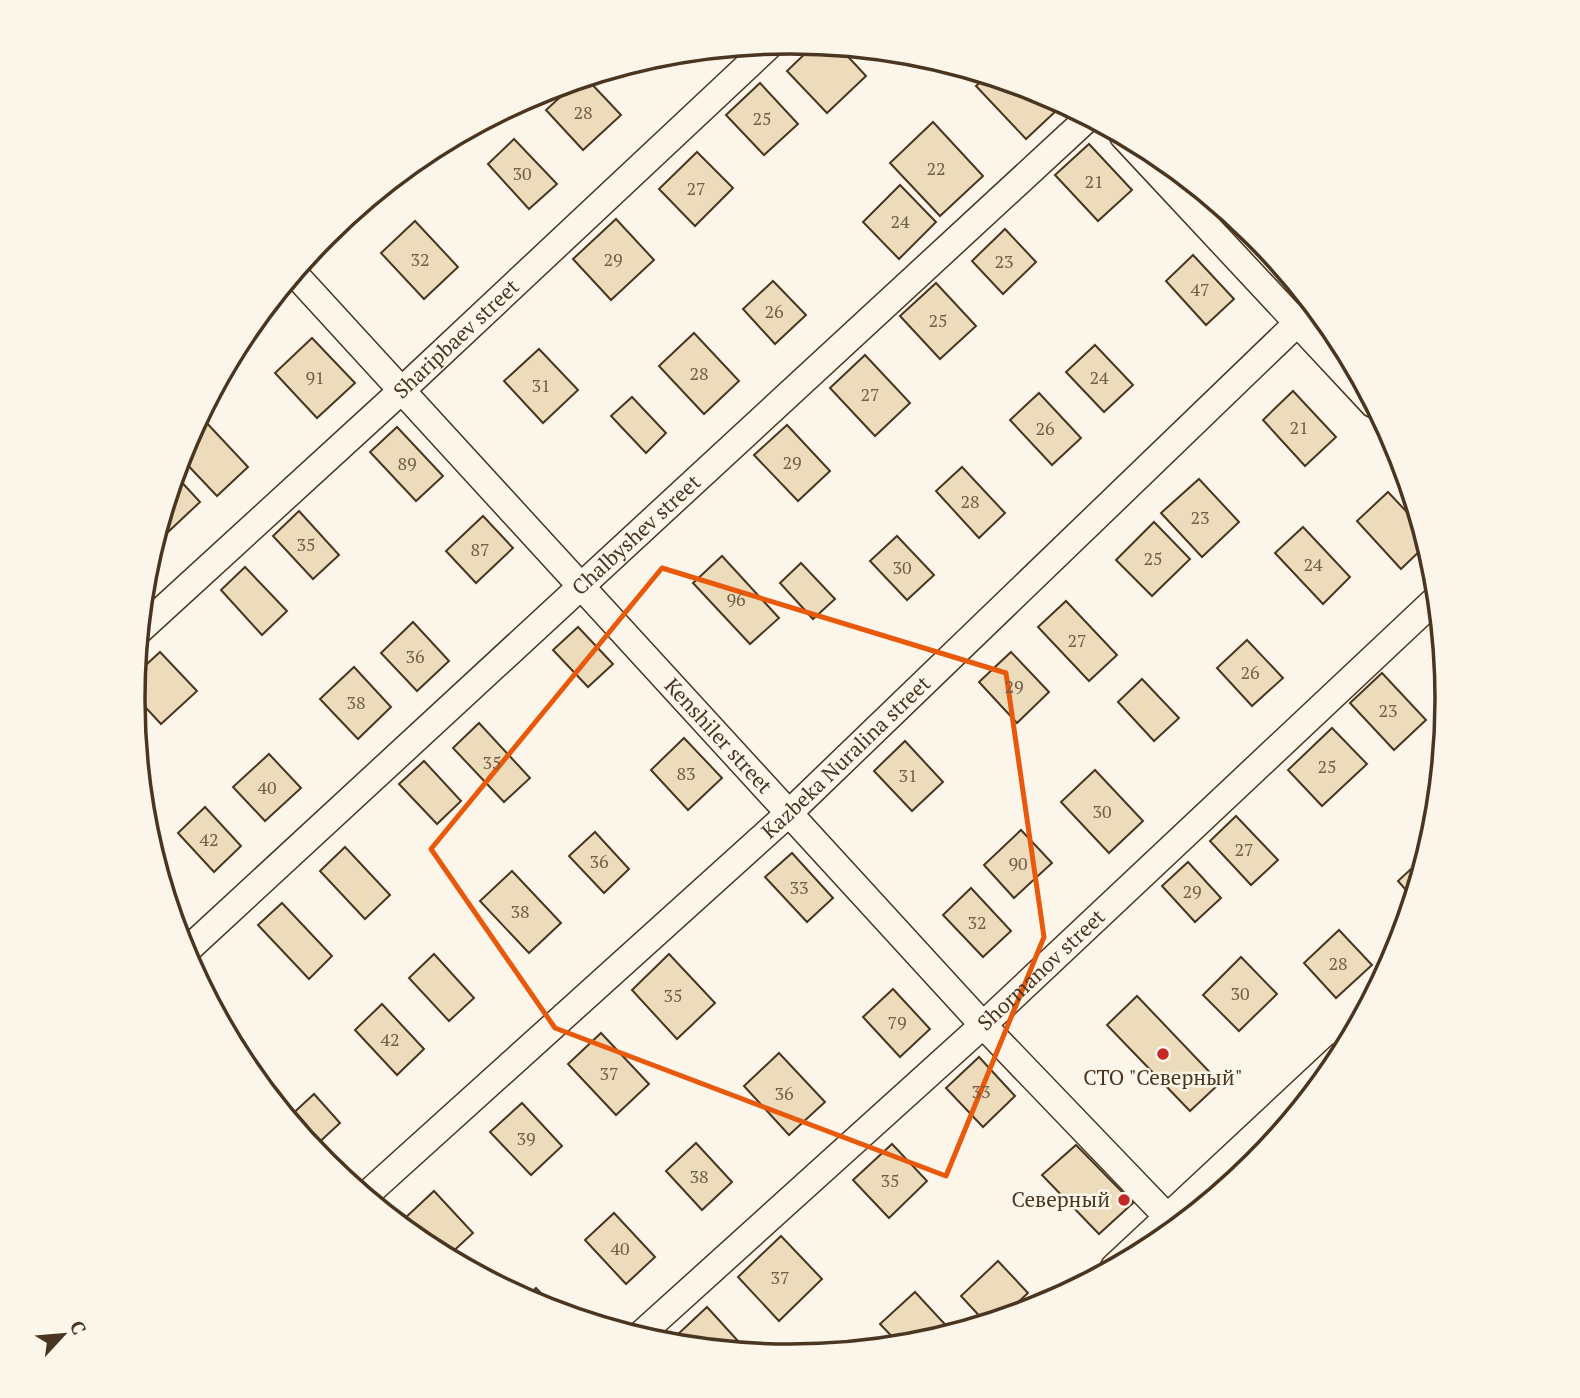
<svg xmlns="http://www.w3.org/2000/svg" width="1580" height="1398" viewBox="0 0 1580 1398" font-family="'PT Serif',serif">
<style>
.building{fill:#ecdcbc;stroke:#4a3520;stroke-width:2}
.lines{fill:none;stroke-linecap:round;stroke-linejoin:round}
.street-casing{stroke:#4a3520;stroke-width:29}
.street{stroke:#fbf6e9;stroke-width:26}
.marked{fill:none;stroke:#e8590c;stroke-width:5;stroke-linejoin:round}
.poi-dot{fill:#c62828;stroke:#fbf6e9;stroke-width:2.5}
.labels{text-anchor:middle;stroke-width:5;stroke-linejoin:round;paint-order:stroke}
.number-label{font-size:18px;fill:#725f47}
.street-label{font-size:21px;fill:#4a3520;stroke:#fbf6e9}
.poi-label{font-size:21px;fill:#4a3520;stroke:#fbf6e9}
.rim{fill:none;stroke:#4a3520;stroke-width:3.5}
</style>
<rect width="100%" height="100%" fill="#fbf6e9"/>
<!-- building -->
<g class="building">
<path d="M 815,44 L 839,47 L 866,76 L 827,113 L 787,71 Z"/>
<path d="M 987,76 L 1040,92 L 1057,110 L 1026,139 L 976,86 Z"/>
<path d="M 586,78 L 621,115 L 583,150 L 546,110 L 579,80 Z"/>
<path d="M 760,83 L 798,124 L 764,155 L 726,115 Z"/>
<path d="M 933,122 L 983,176 L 940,216 L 890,163 Z"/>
<path d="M 514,139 L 557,184 L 529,209 L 488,164 Z"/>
<path d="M 1089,144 L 1132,190 L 1098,221 L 1055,175 Z"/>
<path d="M 697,152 L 733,188 L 695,226 L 659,189 Z"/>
<path d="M 900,185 L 936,222 L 899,259 L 863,222 Z"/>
<path d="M 616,219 L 654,260 L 611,300 L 573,259 Z"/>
<path d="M 415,221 L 458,267 L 424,299 L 381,253 Z"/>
<path d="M 1005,229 L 1036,262 L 1003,294 L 972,261 Z"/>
<path d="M 1193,255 L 1234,299 L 1206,325 L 1166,281 Z"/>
<path d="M 773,281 L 806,315 L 775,344 L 743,309 Z"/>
<path d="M 936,283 L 976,326 L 940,359 L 900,316 Z"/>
<path d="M 694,333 L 739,381 L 704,414 L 659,366 Z"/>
<path d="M 312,338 L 355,383 L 317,418 L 275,373 Z"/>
<path d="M 1095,345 L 1133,385 L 1104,412 L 1066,372 Z"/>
<path d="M 539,349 L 578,390 L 543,423 L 504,381 Z"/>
<path d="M 865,355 L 910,403 L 875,436 L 830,388 Z"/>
<path d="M 1293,391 L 1336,437 L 1305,466 L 1263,420 Z"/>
<path d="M 1039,393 L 1081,438 L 1052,465 L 1010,420 Z"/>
<path d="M 632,397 L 666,433 L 646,453 L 611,416 Z"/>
<path d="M 203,419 L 248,467 L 217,496 L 180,457 L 194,428 Z"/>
<path d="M 787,425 L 830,471 L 798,501 L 754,455 Z"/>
<path d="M 397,427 L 443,476 L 416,501 L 370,452 Z"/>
<path d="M 962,467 L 1005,513 L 979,538 L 936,491 Z"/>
<path d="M 175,475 L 200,502 L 168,532 L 160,524 Z"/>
<path d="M 1199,479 L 1239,522 L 1202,557 L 1161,513 Z"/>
<path d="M 1388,492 L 1421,527 L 1426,545 L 1401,569 L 1357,521 Z"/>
<path d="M 299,511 L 339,555 L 313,579 L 273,536 Z"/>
<path d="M 483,516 L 513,548 L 476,583 L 446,551 Z"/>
<path d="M 1154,522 L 1190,559 L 1152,596 L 1116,560 Z"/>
<path d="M 1303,527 L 1350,577 L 1323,604 L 1275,553 Z"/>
<path d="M 897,536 L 934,575 L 907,600 L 870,561 Z"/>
<path d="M 722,556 L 779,618 L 750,644 L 693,583 Z"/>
<path d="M 801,563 L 835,599 L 813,619 L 780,583 Z"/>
<path d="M 245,567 L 287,611 L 262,635 L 221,590 Z"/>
<path d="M 1066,601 L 1117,655 L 1089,681 L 1038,627 Z"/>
<path d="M 413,622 L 449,661 L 417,691 L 381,653 Z"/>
<path d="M 578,627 L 613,664 L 588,687 L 553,650 Z"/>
<path d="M 1247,640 L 1283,678 L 1252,706 L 1217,668 Z"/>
<path d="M 160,652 L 197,691 L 161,724 L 133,694 L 135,675 Z"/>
<path d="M 1011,652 L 1049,692 L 1017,723 L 979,682 Z"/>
<path d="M 354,667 L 391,707 L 358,739 L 320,699 Z"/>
<path d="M 1382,673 L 1426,720 L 1394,750 L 1350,703 Z"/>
<path d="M 1142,679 L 1179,718 L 1154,741 L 1118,702 Z"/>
<path d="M 479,723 L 530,778 L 504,802 L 453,748 Z"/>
<path d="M 1332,728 L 1367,764 L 1322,806 L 1288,770 Z"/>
<path d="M 684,738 L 722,778 L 688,810 L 651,770 Z"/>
<path d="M 905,741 L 943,782 L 912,811 L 874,771 Z"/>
<path d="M 269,754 L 301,788 L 265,821 L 233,787 Z"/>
<path d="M 424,761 L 461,801 L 437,824 L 399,784 Z"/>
<path d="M 1095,770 L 1143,821 L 1109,853 L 1061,802 Z"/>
<path d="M 205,807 L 241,846 L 214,872 L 178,833 Z"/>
<path d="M 1236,816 L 1278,860 L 1251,885 L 1210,841 Z"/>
<path d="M 1021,830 L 1052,863 L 1014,898 L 984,865 Z"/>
<path d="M 595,832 L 629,869 L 604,893 L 569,856 Z"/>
<path d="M 345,847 L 390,895 L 365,919 L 320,871 Z"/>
<path d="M 792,853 L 833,898 L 807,922 L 765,877 Z"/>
<path d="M 1426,855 L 1413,898 L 1398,881 Z"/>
<path d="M 1188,862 L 1221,898 L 1195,922 L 1162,886 Z"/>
<path d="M 512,871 L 561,923 L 529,953 L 480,901 Z"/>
<path d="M 971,888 L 1011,931 L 983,957 L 943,915 Z"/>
<path d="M 282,903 L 332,956 L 309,979 L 258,925 Z"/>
<path d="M 1339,930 L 1372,965 L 1336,998 L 1304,963 Z"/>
<path d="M 434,954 L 474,998 L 449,1021 L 409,978 Z"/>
<path d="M 669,954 L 715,1003 L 677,1039 L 632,990 Z"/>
<path d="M 1241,957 L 1277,994 L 1239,1031 L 1203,995 Z"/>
<path d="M 893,989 L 930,1029 L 900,1057 L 863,1017 Z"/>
<path d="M 1137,996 L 1220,1083 L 1190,1111 L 1107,1025 Z"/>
<path d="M 382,1004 L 424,1049 L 397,1075 L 355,1030 Z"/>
<path d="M 601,1033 L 649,1084 L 616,1115 L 568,1064 Z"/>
<path d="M 779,1053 L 825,1102 L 789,1135 L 744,1086 Z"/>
<path d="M 979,1057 L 1015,1096 L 983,1127 L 946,1088 Z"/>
<path d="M 314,1094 L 340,1123 L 313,1148 L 288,1118 Z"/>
<path d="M 522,1103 L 562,1146 L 531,1175 L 490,1132 Z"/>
<path d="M 696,1143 L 732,1182 L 702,1210 L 666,1171 Z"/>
<path d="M 892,1144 L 927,1181 L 889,1218 L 853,1180 Z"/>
<path d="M 1076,1145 L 1133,1203 L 1099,1234 L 1042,1175 Z"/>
<path d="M 434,1191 L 473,1233 L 447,1257 L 431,1249 L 404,1219 Z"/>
<path d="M 614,1213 L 655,1257 L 626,1284 L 585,1240 Z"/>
<path d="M 781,1236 L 822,1279 L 779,1321 L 738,1277 Z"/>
<path d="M 998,1261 L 1028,1293 L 1001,1318 L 986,1323 L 961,1296 Z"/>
<path d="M 536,1288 L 559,1312 L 538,1306 L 525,1299 Z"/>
<path d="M 915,1292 L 953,1333 L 918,1343 L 900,1345 L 880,1324 Z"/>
<path d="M 707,1307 L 748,1352 L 685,1346 L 676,1336 Z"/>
</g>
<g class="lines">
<defs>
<g id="street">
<path d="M 1123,136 L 1373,404"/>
<path id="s1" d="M 294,273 L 983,1025 L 1177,1227"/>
<path id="s2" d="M 140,630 L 400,392 L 771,44"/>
<path id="s3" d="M 184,953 L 1089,117"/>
<path id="s4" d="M 365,1196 L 788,814 L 1314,307"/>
<path d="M 1114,1267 L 1340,1056"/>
<path id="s5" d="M 639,1336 L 983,1025 L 1437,598"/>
</g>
</defs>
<!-- street casing -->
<use href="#street" class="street-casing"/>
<!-- street -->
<use href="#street" class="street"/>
</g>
<!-- marked area -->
<path class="marked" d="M 662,568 L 1006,673 L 1044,937 L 946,1176 L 555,1028 L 431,849 Z"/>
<!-- markers -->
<g class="poi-dot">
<circle cx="1163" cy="1054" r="7"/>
<circle cx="1124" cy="1200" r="7"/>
</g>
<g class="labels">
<!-- number labels -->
<g class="number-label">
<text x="583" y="119">28</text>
<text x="762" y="125">25</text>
<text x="936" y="175">22</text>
<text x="522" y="180">30</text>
<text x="1094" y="188">21</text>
<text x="696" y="195">27</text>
<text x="900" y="228">24</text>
<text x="420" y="266">32</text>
<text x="613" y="266">29</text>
<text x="1004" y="268">23</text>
<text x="1200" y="296">47</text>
<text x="774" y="318">26</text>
<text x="938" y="327">25</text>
<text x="699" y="380">28</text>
<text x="315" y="384">91</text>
<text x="1099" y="384">24</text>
<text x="541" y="392">31</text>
<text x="870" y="401">27</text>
<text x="1299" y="434">21</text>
<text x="1045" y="435">26</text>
<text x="792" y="469">29</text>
<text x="407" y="470">89</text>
<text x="970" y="508">28</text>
<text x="1200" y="524">23</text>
<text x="306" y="551">35</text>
<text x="480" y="556">87</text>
<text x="1153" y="565">25</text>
<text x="1313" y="571">24</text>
<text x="902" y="574">30</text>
<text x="736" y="606">96</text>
<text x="1077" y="647">27</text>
<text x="415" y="663">36</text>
<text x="1250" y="679">26</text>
<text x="1014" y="693">29</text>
<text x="356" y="709">38</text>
<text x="1388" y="717">23</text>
<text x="492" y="769">35</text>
<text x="1327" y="773">25</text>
<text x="686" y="780">83</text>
<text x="908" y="782">31</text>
<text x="267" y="794">40</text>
<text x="1102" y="818">30</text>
<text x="209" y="846">42</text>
<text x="1244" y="856">27</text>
<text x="599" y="868">36</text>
<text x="1018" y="870">90</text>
<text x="799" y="894">33</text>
<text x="1192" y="898">29</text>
<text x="520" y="918">38</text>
<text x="977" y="929">32</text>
<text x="1338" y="970">28</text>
<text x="1240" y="1000">30</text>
<text x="673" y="1002">35</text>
<text x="897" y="1029">79</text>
<text x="390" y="1046">42</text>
<text x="609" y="1080">37</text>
<text x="981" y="1098">33</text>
<text x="784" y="1100">36</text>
<text x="526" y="1145">39</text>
<text x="699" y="1183">38</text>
<text x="890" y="1187">35</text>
<text x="620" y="1255">40</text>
<text x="780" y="1284">37</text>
</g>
<!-- street labels -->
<g class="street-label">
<text dy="7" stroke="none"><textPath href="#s2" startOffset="430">Sharipbaev street</textPath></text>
<text dy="7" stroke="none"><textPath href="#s3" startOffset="616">Chalbyshev street</textPath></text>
<text dy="7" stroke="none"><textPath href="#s1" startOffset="628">Kenshiler street</textPath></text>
<text dy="7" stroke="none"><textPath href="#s4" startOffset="651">Kazbeka Nuralina street</textPath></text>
<text dy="7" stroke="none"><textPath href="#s5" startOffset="544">Shormanov street</textPath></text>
</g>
<!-- poi labels -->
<g class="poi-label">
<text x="1163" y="1085">СТО "Северный"</text>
<text x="1110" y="1207" text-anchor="end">Северный</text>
</g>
</g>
<!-- crop -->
<path d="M0 0H1580V1398H0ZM145 699a645 645 0 1 1 1290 0a645 645 0 1 1-1290 0Z" fill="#fbf6e9" fill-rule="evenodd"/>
<path class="rim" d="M145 699a645 645 0 1 1 1290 0a645 645 0 1 1-1290 0Z"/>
<!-- north arrow -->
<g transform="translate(63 1335) rotate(64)" stroke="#fbf6e9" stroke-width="5" paint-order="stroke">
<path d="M0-5L12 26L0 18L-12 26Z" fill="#4a3520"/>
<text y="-10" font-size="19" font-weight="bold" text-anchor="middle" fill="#4a3520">С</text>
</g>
</svg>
